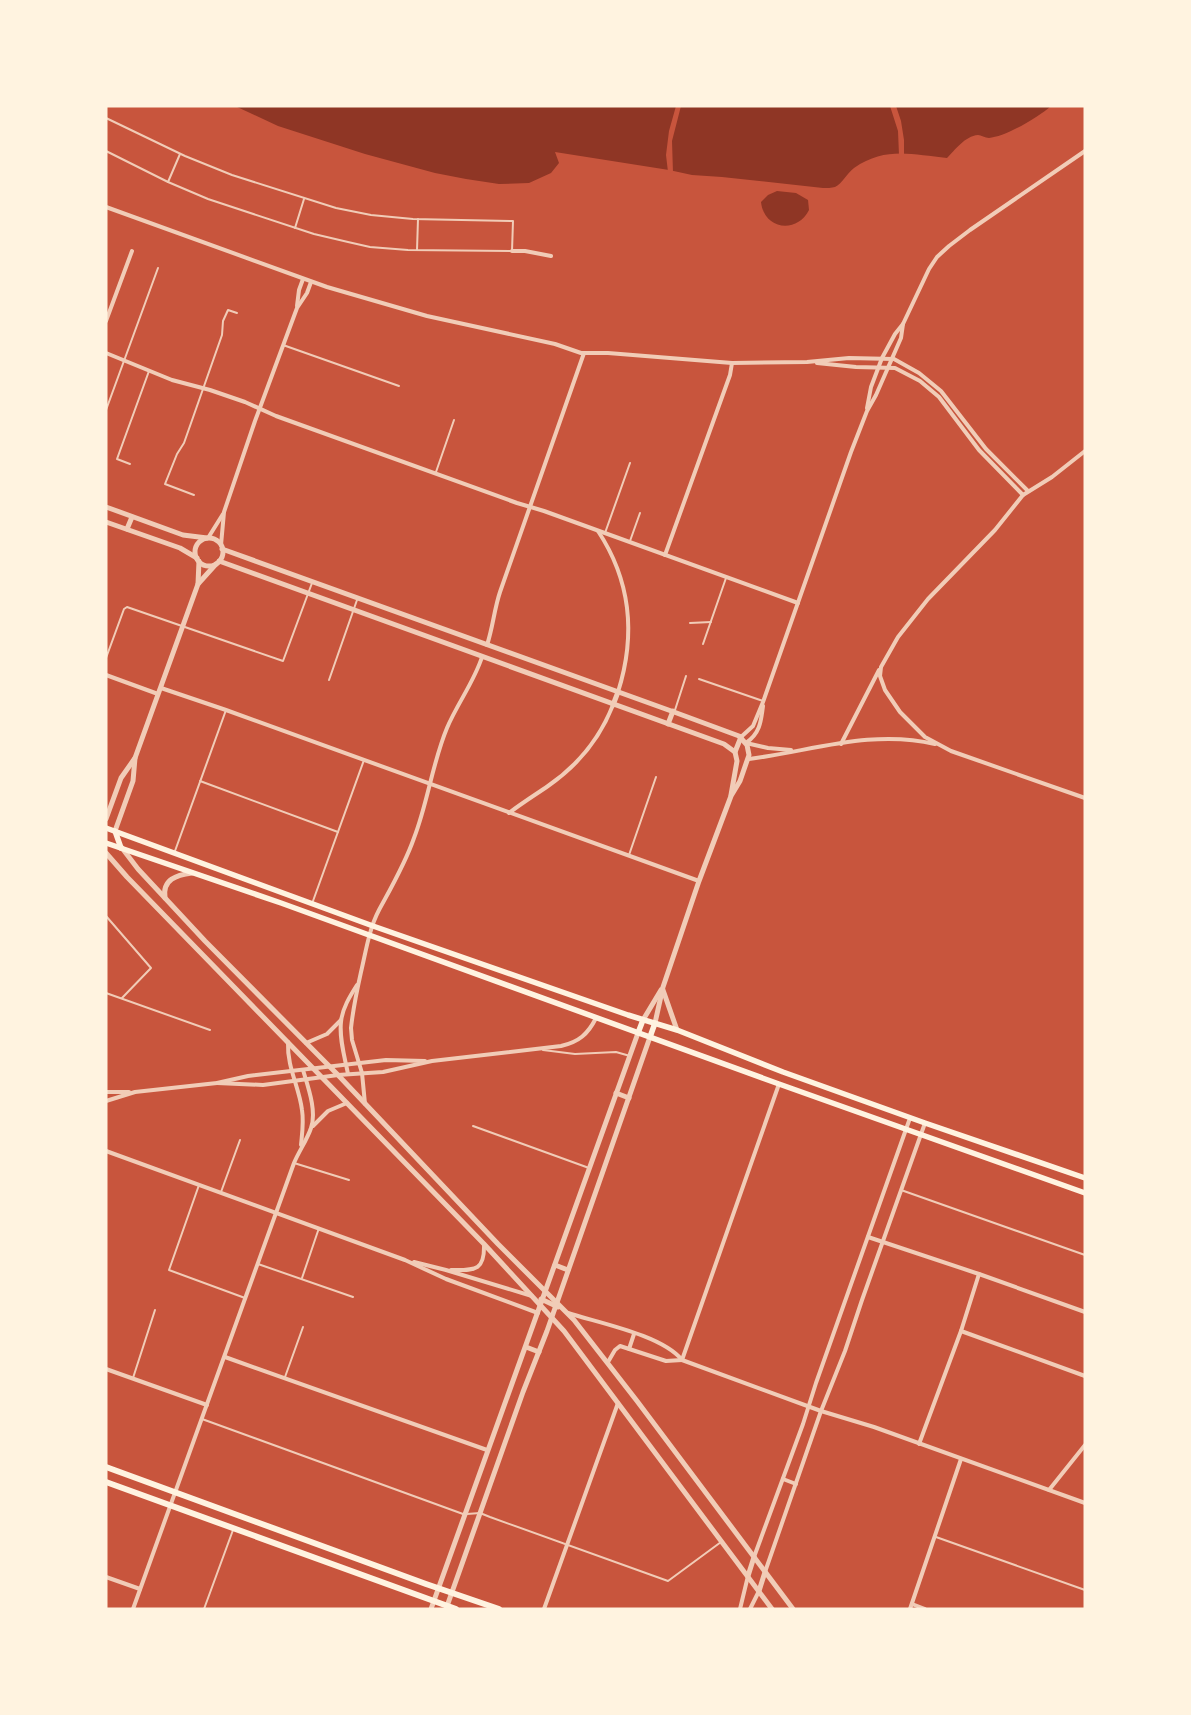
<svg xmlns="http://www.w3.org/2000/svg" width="1191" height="1715" viewBox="0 0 1191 1715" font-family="Figtree,sans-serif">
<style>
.water{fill:#8f3625}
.pier{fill:#c8553d}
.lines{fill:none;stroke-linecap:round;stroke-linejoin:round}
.service{stroke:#f1ccb7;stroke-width:2}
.minor{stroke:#f1ccb7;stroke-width:4}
.tertiary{stroke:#f1ccb7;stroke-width:5}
.secondary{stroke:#fff3e0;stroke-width:5.5}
.trunk{stroke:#fff3e0;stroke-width:6}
</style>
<rect width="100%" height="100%" fill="#c8553d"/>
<!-- water -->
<g class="water">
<path d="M 235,106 L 1051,106 C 1039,117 1005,137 989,138 C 985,138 981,135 978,135 C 965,136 955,150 947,158 C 913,155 886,146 854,168 C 847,173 842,184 835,187 C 832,188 826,188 823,188 L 722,177 L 692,175 L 669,170 L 555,152 L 559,163 L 551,173 L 529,183 L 499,184 L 466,179 L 435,173 L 365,154 L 278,126 Z"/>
<path d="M 777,191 L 796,193 L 808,200 L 809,210 C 797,234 764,230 761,202 L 768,195 Z"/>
</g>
<!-- pier -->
<g class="pier">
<path d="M 676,106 L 681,106 L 672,141 L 673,173 L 668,172 L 666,155 L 669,131 Z"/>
<path d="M 890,106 L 896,106 L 901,121 L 904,140 L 904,155 L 899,155 L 898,131 Z"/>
</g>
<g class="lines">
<!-- service -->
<g class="service">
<path d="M 106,118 L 185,156 L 232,175 L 336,208 L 371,215 L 413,219 L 513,221 L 512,251 L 408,250 L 370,247 L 348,242 L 314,234 L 208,199 L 168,182 L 106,151"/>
<path d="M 168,182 L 180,154"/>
<path d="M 295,228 L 304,199"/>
<path d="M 417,250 L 418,219"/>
<path d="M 283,345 L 399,386"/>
<path d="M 106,410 L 158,268"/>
<path d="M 130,464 L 117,459 L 149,371"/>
<path d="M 436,472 L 454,420"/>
<path d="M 194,495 L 165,484 L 177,454 L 184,443 L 222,335 L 223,321 L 228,310 L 237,313"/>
<path d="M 605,533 L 630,463"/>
<path d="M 630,541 L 640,513"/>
<path d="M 690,623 L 711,622"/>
<path d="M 703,644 L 726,578"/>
<path d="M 106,658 L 124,609 L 127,607 L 283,661 L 312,583"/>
<path d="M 699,679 L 763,701"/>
<path d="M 329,680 L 357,600"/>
<path d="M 675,710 L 686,676"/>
<path d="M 200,781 L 338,832"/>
<path d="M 175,851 L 226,710"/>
<path d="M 629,855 L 656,777"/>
<path d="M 313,901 L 364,760"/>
<path d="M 106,916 L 151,968 L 122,998"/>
<path d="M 106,993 L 210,1030"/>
<path d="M 543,1050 L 575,1054 L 616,1052 L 630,1056"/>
<path d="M 473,1126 L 589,1168"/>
<path d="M 294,1163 L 349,1180"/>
<path d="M 199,1185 L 169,1270 L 245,1298"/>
<path d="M 901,1190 L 1085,1255"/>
<path d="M 221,1192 L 240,1140"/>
<path d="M 258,1264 L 353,1297"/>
<path d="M 302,1278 L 319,1228"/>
<path d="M 285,1377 L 303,1327"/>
<path d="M 133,1378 L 155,1310"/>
<path d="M 202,1419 L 463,1514"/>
<path d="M 467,1514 L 480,1513 L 490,1517 L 668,1581 L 721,1542"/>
<path d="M 936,1537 L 1085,1590"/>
<path d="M 204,1609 L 233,1530"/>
</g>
<!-- minor -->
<g class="minor">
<path d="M 106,207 L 327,287 L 427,316 L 555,344 L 581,353 L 608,353 L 732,363 L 807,362 L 849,358 L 894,359 L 919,373 L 941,391 L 986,449 L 1028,491"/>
<path d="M 512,251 L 525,251 L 551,256"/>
<path d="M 297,306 L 299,290 L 303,279"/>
<path d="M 106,321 L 132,251"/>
<path d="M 106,353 L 172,380 L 210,390 L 245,402 L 276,416 L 517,503 L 544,511 L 798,603"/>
<path d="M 817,363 L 856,367 L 895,368 L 920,381 L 939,397 L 979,450 L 1023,495"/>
<path d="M 867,408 L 871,387 L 882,358 L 895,334 L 903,324 L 929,269 L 937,257 L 949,246 L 970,230 L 1085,151"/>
<path d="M 1085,451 L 1052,477 L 1023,495 L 995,530 L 928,599 L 898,637 L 881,667 L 880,676 L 885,690 L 900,712 L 925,737 L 951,751 L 1085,798"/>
<path d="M 598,531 C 631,581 636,635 618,692"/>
<path d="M 208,538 L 223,514"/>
<path d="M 221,545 L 224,512 L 255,421 L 297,308 L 307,293 L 311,282"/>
<path d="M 665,555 L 730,375 L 732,363"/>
<path d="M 487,645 C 493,627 494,610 500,592 L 584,353"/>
<path d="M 106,675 L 158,694"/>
<path d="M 161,688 L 226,710 L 699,881"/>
<path d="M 741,737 L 753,726 L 763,702 L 851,452 L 867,411 L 876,395 L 901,338 L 903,324"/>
<path d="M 746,743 L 768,748 L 791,750"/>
<path d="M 746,743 C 760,733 761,722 763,706"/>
<path d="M 841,744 L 879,670"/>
<path d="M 749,759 C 812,751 871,729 935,744"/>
<path d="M 509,813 C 522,803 535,795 548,786 C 577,766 600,738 613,705"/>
<path d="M 288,1042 C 287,1068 299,1086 302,1110 C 304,1122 302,1134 301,1145"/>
<path d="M 306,1043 L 327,1034 L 341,1020"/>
<path d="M 348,1074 C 345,1058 339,1039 341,1022 C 342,1009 350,996 357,985"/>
<path d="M 217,1083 L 263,1085 L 338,1075 L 383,1072 L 432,1061 L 561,1046 C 579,1042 588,1034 596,1018"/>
<path d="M 106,1092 L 129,1092"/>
<path d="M 106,1101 L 135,1092 L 217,1083 L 248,1076 L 386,1060 L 425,1061"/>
<path d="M 365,1104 L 362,1073 L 352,1040 L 351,1028 C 353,1009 357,990 361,972 C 366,951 369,929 379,910 C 392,886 405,864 414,838 C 428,802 432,764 447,728 C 457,704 474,682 482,657"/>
<path d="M 313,1126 L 328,1111 L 347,1103"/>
<path d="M 106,1151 L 405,1260 L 446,1279 L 538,1313"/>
<path d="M 868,1237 L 979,1274 L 1085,1312"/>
<path d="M 414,1262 L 446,1270 L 532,1296"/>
<path d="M 451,1270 C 474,1270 485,1272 484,1244"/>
<path d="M 568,1313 C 599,1323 662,1335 682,1360 L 821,1411 L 874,1427 L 1085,1503"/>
<path d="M 961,1331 L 1085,1376"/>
<path d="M 629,1349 L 634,1334"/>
<path d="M 225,1357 L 487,1450"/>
<path d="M 682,1360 L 779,1084"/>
<path d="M 608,1362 L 615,1350 L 620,1346 L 666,1361 L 682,1360"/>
<path d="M 106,1369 L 207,1405"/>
<path d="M 919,1444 L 961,1331 L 979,1274"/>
<path d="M 783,1479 L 796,1484"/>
<path d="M 1049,1490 L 1085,1445"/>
<path d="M 754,1557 L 803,1424 L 816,1383 L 910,1118"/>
<path d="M 765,1572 L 821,1411 L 845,1351 L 862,1300 L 925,1123"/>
<path d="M 106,1577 L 140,1589"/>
<path d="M 912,1604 L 925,1609"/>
<path d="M 133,1609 L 294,1163 C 299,1151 307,1140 311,1128 C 317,1111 308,1087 303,1070"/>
<path d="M 544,1609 L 618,1403"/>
<path d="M 740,1609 L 748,1576"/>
<path d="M 750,1609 L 759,1591"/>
<path d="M 910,1609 L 961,1459"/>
</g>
<!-- tertiary -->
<g class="tertiary">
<path d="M 106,507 L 183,535 L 207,538"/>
<path d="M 106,522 L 180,548 L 197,558"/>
<path d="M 127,529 L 132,517"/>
<circle cx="209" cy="552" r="14"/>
<path d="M 222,549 L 674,712 L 739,736 L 747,745 L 749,755 L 740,781 L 731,796 L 699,881 L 663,987 L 655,1023"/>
<path d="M 219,561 L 724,744 L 735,752"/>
<path d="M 198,584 L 216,564"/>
<path d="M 613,705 L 618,692"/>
<path d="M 668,724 L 673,711"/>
<path d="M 731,795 L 737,761 L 735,752 L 741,737"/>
<path d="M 106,819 L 121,778 L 135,758 L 198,584 L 199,561"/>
<path d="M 115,831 L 133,781 L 135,758"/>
<path d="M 122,848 L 138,869 L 205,941 L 338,1075 L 498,1244 L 574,1320 L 637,1401 L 793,1609"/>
<path d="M 106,853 L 127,877 L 484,1244 L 564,1331 L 772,1609"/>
<path d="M 165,898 C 162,879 177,875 192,873"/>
<path d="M 663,990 L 677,1030"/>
<path d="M 643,1020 L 661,990"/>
<path d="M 616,1093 L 629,1098"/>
<path d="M 555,1265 L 568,1270"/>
<path d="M 541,1299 L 558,1307"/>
<path d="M 526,1347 L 539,1352"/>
<path d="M 748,1576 L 754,1557"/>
<path d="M 759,1591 L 765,1572"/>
<path d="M 431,1609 L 638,1033"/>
<path d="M 446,1609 L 523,1392 L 547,1331 L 650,1037"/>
</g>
<!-- secondary -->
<g class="secondary">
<path d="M 106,828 L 373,926 L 628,1015 L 677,1030 L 783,1072 L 925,1123 L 1085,1178"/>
<path d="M 115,831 L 121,848"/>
<path d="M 106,843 L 281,903 L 779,1084 L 1085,1193"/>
<path d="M 638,1033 L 643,1020"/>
<path d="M 650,1037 L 655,1023"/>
</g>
<!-- trunk -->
<g class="trunk">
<path d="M 106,1467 L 426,1584 L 499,1609"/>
<path d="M 106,1482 L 456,1609"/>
</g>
</g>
<!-- border -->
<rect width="1191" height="1715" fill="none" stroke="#fff3e0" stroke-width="215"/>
</svg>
